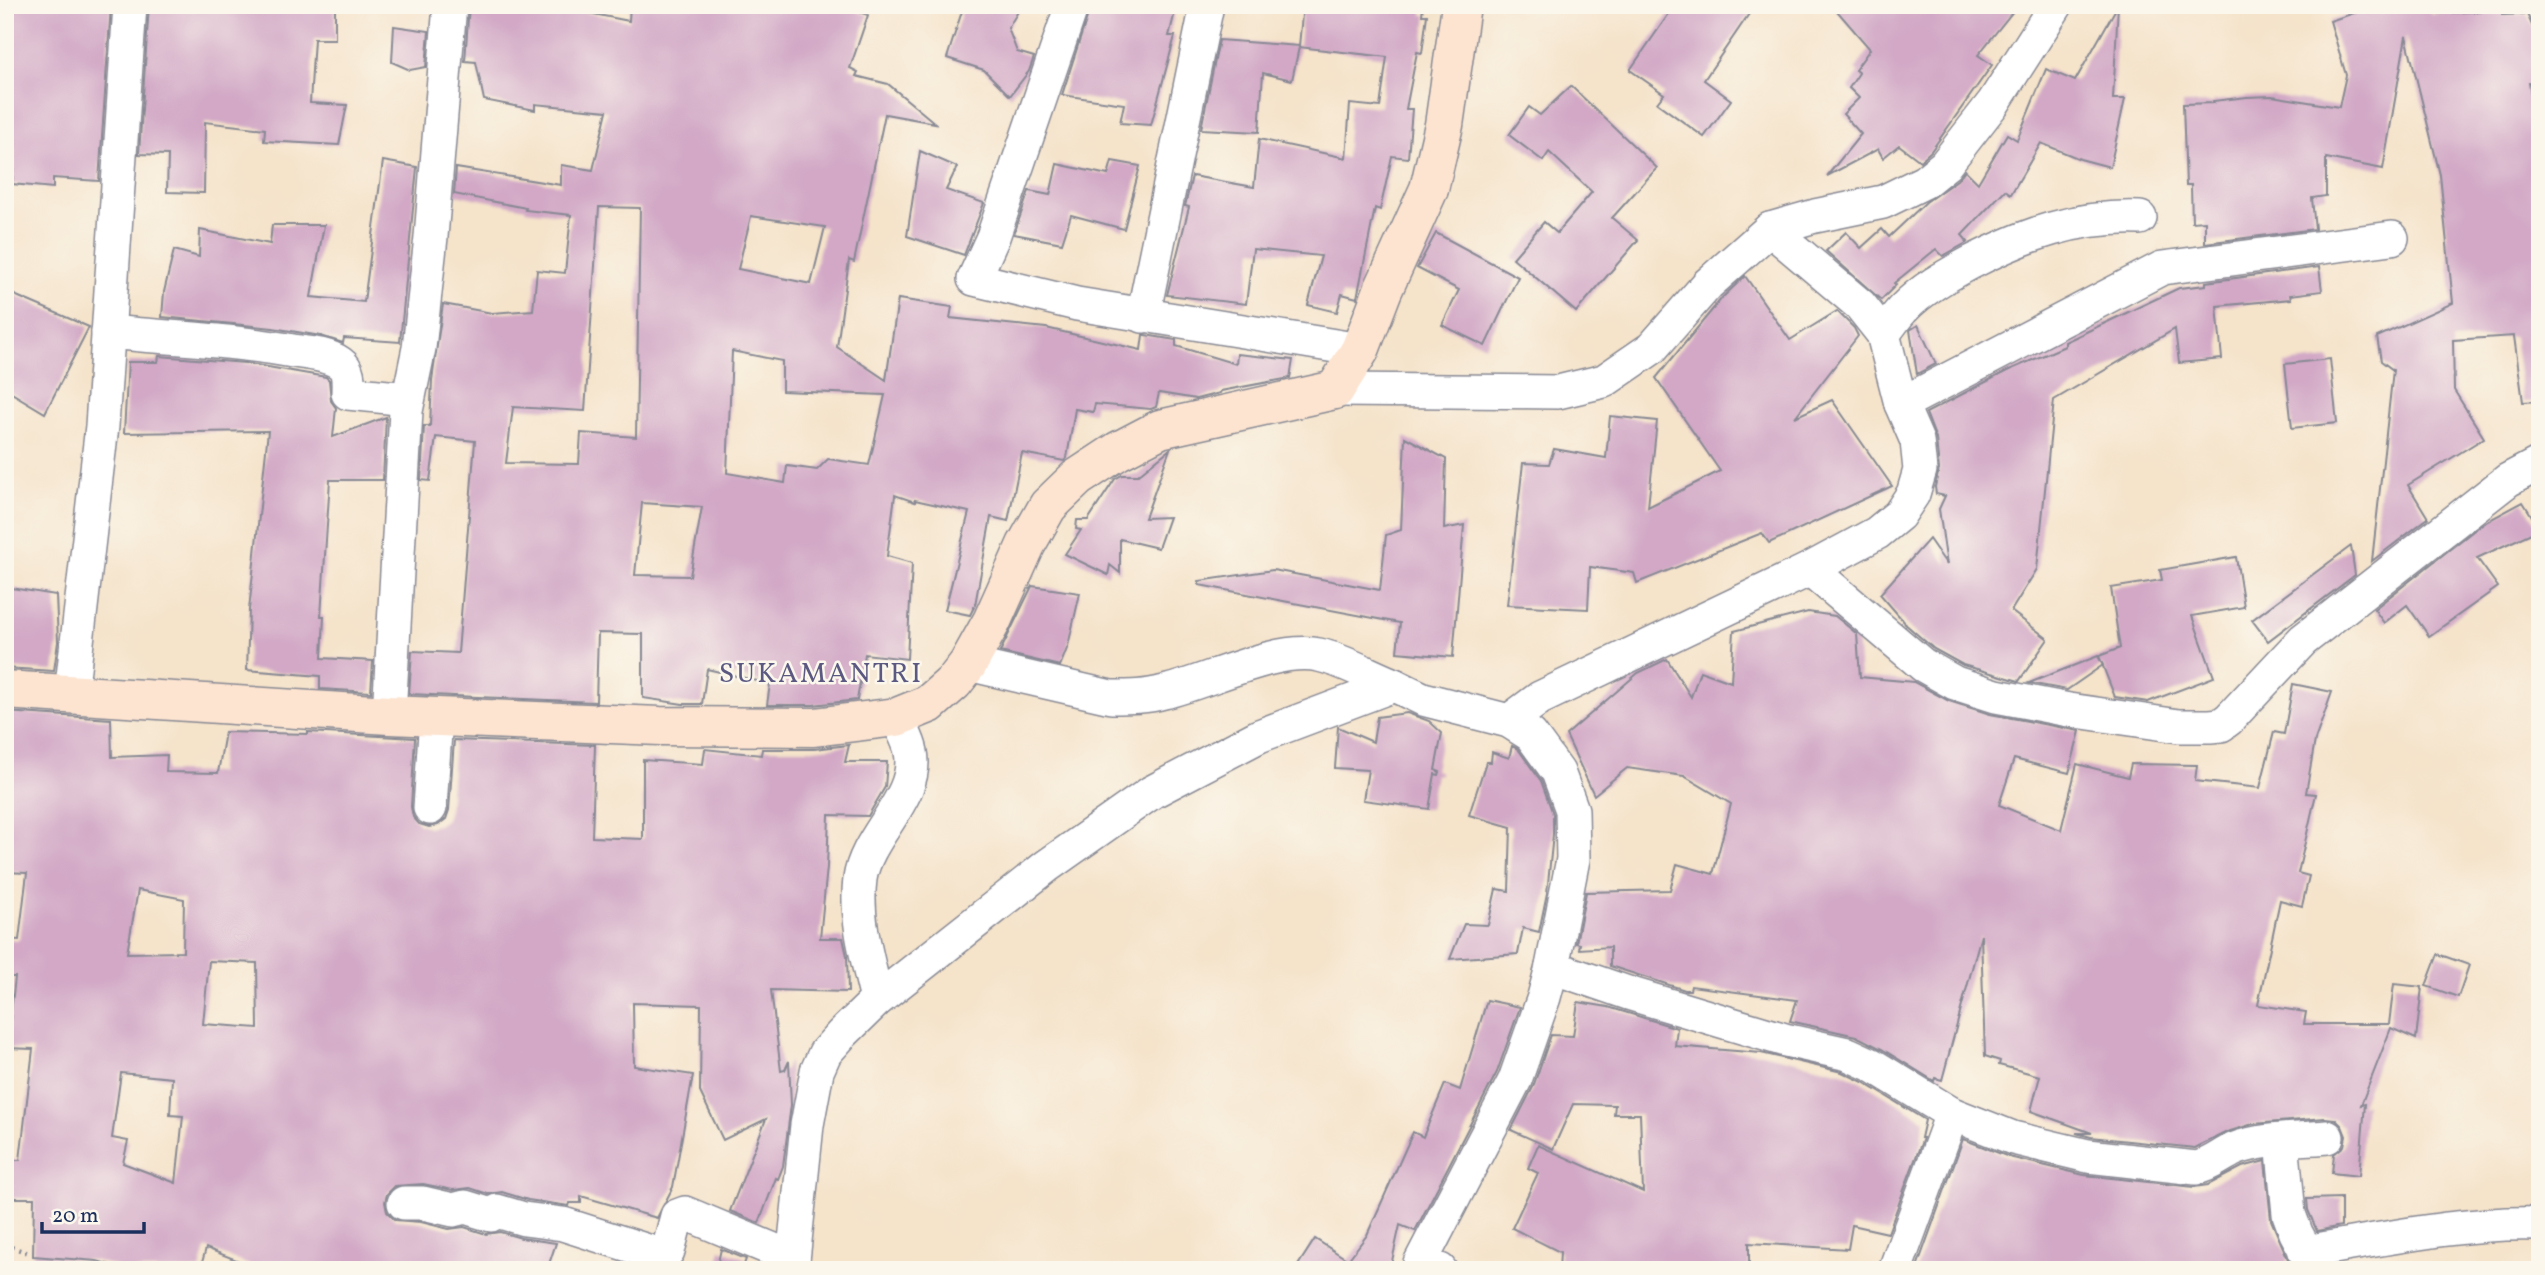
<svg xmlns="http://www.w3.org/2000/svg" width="2545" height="1275" viewBox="0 0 2545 1275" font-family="Vollkorn,serif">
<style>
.building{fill:#d2a8c6;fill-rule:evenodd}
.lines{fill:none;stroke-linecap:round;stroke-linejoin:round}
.street-casing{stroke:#888994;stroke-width:36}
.secondary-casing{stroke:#888994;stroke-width:41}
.path{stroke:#888994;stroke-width:4.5;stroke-dasharray:2 5;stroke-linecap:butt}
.street{stroke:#fff;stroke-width:33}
.secondary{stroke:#fde4d0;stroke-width:38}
.labels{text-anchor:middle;stroke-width:5;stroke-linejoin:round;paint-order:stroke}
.quarter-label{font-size:28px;letter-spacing:2px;fill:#5b5982;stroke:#fbf7ec}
</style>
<rect width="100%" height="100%" fill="#fbf7ec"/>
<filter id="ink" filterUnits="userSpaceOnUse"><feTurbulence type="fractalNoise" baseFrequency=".0143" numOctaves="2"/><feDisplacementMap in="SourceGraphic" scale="14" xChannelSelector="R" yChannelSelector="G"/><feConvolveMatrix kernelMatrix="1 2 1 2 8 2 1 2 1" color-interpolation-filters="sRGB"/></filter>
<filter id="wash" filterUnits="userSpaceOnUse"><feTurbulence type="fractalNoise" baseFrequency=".00686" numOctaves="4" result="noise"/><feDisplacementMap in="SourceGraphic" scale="28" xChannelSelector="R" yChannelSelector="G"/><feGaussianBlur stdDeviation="1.57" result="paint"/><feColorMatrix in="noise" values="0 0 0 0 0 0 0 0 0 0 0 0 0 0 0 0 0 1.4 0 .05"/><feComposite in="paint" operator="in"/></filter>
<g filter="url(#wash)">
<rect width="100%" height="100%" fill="#f5e3ca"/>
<g id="blocks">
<!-- building -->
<g class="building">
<path d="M 7,5 L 111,5 L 99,181 L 53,178 L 53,188 L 12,184 L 15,150 L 5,150 Z"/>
<path d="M 149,5 L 168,5 L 167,10 L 257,10 L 257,5 L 335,5 L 335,39 L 314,39 L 310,103 L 347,105 L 339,145 L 264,141 L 265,129 L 205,122 L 204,193 L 167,192 L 168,155 L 139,154 Z"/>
<path d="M 469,5 L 568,5 L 568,9 L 629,21 L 630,5 L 839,5 L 868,15 L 850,68 L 858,72 L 856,76 L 888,84 L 935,123 L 885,114 L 854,262 L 849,260 L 837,347 L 886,380 L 898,299 L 952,307 L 950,318 L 1046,328 L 1141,350 L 1143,335 L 1145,335 L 1176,340 L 1176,346 L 1236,364 L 1237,354 L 1293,360 L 1290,378 L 1221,391 L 1220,393 L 1196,399 L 1159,393 L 1156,407 L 1151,409 L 1095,404 L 1093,412 L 1075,409 L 1067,458 L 1064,461 L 1022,453 L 1008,521 L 991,517 L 975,605 L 970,615 L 945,610 L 969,512 L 915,500 L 915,502 L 895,495 L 887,556 L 912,563 L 907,659 L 865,654 L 857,700 L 813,705 L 767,705 L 770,684 L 707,669 L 702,704 L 683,704 L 643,698 L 643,634 L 598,633 L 596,702 L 409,694 L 412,651 L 458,653 L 475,441 L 436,437 L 430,481 L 421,480 L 424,426 L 430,426 L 432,380 L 443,304 L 492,313 L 533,310 L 537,270 L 565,273 L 571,215 L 525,210 L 526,208 L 454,194 L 456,168 L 561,185 L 561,165 L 593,170 L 607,111 L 535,104 L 535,110 L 484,100 L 476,62 L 465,61 ZM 599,207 L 640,208 L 636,437 L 581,433 L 579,464 L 506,463 L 513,407 L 585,411 ZM 751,216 L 825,227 L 811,284 L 738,269 ZM 732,351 L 782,361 L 782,391 L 885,395 L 869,465 L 828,459 L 817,470 L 787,466 L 785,483 L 727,473 ZM 642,503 L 702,507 L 690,576 L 635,575 Z"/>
<path d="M 964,5 L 1022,5 L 1008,28 L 1017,52 L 1034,57 L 1029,71 L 1010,96 L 984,70 L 947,58 Z"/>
<path d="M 1091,5 L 1119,5 L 1119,7 L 1175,12 L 1169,36 L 1175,36 L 1151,125 L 1120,123 L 1124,104 L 1062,95 Z"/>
<path d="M 1303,5 L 1423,5 L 1422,15 L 1427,15 L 1422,53 L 1417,52 L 1406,109 L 1412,109 L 1408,158 L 1392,156 L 1380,210 L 1375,208 L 1357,298 L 1342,294 L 1337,312 L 1308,305 L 1321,256 L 1253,249 L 1246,304 L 1167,295 L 1189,207 L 1185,206 L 1192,176 L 1254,187 L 1259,139 L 1346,158 L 1350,104 L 1380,107 L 1387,57 L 1299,47 L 1292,80 L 1263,73 L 1259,132 L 1201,129 L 1219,40 L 1299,46 Z"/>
<path d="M 1675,5 L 1755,5 L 1704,80 L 1731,100 L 1704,137 L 1657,103 L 1664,94 L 1630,70 Z"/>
<path d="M 1832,5 L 2018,5 L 1978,55 L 1992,65 L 1931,151 L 1920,161 L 1899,145 L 1883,158 L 1878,149 L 1827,176 L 1861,134 L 1843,114 L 1859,98 L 1849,88 L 1859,73 L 1855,70 L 1870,49 Z"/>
<path d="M 2118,5 L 2113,99 L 2125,99 L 2110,167 L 2080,159 L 2041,143 L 2011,194 L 2005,190 L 1962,235 L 1968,242 L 1943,256 L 1936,249 L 1894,283 L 1896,285 L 1881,300 L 1826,251 L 1846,232 L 1861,248 L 1882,229 L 1889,237 L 1926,202 L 1957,180 L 1965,170 L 1978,183 L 2007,134 L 2017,140 L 2046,69 L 2075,81 Z"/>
<path d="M 2359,5 L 2429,5 L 2431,14 L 2502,10 L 2502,15 L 2527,14 L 2540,43 L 2540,84 L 2529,83 L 2540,157 L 2540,401 L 2523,402 L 2514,336 L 2453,340 L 2454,390 L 2484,438 L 2408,485 L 2428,518 L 2372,561 L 2393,370 L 2381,361 L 2377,337 L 2453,303 L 2440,175 L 2406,36 L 2383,169 L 2326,158 L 2326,196 L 2312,198 L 2315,229 L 2205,243 L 2205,221 L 2192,222 L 2191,185 L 2186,185 L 2183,104 L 2214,103 L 2213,101 L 2247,97 L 2272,96 L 2339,107 L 2346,75 L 2330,21 L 2360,11 Z"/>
<path d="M 394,26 L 429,31 L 426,67 L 410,70 L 392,62 Z"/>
<path d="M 1571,86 L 1657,168 L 1612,218 L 1638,240 L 1576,312 L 1513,258 L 1544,222 L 1557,233 L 1592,192 L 1549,152 L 1543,161 L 1509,135 L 1529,107 L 1540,115 Z"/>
<path d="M 920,151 L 957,167 L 946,190 L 984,203 L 964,255 L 907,236 Z"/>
<path d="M 383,161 L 417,167 L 400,342 L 344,338 L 343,343 L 321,336 L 273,328 L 162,317 L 164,292 L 174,250 L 199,257 L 200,230 L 270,244 L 272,225 L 324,225 L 311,297 L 364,302 Z"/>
<path d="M 1112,161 L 1140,166 L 1124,229 L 1071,215 L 1062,243 L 1014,234 L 1029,191 L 1050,195 L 1057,164 L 1108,175 Z"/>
<path d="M 1436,233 L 1518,277 L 1485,346 L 1442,325 L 1459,290 L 1417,268 Z"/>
<path d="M 2319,267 L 2322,291 L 2290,295 L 2291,299 L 2217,306 L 2222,359 L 2179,363 L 2175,329 L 2054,400 L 2037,569 L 2011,611 L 2048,639 L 2019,681 L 1963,665 L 1934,649 L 1904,623 L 1906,624 L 1880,594 L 1929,539 L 1947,565 L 1939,509 L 1945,496 L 1936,494 L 1935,487 L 1939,469 L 1936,439 L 1926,413 L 2007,371 L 2065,346 L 2065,342 L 2179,288 L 2206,285 L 2206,282 Z"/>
<path d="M 1745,276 L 1790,340 L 1837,311 L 1854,328 L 1858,336 L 1795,417 L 1832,400 L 1892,486 L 1769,543 L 1762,533 L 1637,583 L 1634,573 L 1590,567 L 1588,609 L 1507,605 L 1523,463 L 1549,464 L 1554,449 L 1606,458 L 1610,416 L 1657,421 L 1648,507 L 1720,471 L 1656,378 L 1722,298 Z"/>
<path d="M 5,291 L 89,327 L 45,413 L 5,389 Z"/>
<path d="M 1918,325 L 1936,364 L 1917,374 L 1910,330 Z"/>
<path d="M 159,356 L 245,363 L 326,377 L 329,380 L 331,401 L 336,408 L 333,437 L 386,417 L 383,480 L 330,480 L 321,616 L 324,616 L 322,658 L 373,661 L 371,692 L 320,689 L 320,676 L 247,670 L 249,610 L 268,431 L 124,433 L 128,362 L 158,362 Z"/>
<path d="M 2330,359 L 2337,423 L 2292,428 L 2285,364 Z"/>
<path d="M 1405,437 L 1446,459 L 1444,529 L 1464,525 L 1453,657 L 1397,652 L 1400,623 L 1199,585 L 1199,581 L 1273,570 L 1380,590 L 1386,535 L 1401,530 Z"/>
<path d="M 1170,449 L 1145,518 L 1169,517 L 1158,548 L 1120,539 L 1120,573 L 1110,565 L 1108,575 L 1065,554 L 1081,530 L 1076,529 L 1077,520 L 1088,520 L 1115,479 L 1122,475 L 1138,475 Z"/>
<path d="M 2523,502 L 2540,529 L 2477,558 L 2498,587 L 2429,636 L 2407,605 L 2384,623 L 2374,609 L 2482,524 Z"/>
<path d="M 2351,546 L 2355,575 L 2268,641 L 2252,620 Z"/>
<path d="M 2236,557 L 2244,607 L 2192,616 L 2214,677 L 2148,702 L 2115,697 L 2099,656 L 2120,648 L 2111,588 L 2162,580 L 2160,570 Z"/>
<path d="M 1032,586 L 1080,593 L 1068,646 L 1060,666 L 1000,652 Z"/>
<path d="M 5,587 L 56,595 L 58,642 L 54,671 L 5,668 Z"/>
<path d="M 1808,612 L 1835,616 L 1857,634 L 1860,677 L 1914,682 L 1949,701 L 1990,714 L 2080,731 L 2069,773 L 2014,759 L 1999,805 L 2061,830 L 2077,764 L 2128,777 L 2131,764 L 2197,765 L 2195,781 L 2260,788 L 2274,732 L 2284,734 L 2293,684 L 2332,692 L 2315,740 L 2306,793 L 2316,794 L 2298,873 L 2309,876 L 2302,906 L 2280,900 L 2258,1005 L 2306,1012 L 2304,1024 L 2389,1024 L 2394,984 L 2422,987 L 2416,1039 L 2391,1028 L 2361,1105 L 2365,1104 L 2359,1176 L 2332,1173 L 2334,1154 L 2344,1146 L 2346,1136 L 2342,1126 L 2335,1119 L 2325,1118 L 2253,1124 L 2227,1132 L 2195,1148 L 2091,1137 L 2076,1133 L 2092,1133 L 2031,1111 L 2040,1076 L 1999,1065 L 2000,1061 L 1985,1056 L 1981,935 L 1942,1080 L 1935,1078 L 1934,1081 L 1882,1049 L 1856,1036 L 1790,1021 L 1797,1000 L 1691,986 L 1690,990 L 1685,990 L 1610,966 L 1610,947 L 1579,949 L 1580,944 L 1576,943 L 1586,892 L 1670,890 L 1677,864 L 1713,874 L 1731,804 L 1684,776 L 1627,768 L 1594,795 L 1566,735 L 1638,673 L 1667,659 L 1691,697 L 1700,671 L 1731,682 L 1734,631 Z"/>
<path d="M 2098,656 L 2103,665 L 2067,690 L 2029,683 Z"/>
<path d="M 5,712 L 111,719 L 112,757 L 167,755 L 166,772 L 218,773 L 225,732 L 308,734 L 308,732 L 415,738 L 411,807 L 413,817 L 419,824 L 429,827 L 438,825 L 446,819 L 449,810 L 454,740 L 595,745 L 592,837 L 643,839 L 643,760 L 703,764 L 705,749 L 761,755 L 762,749 L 814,749 L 849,745 L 845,762 L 887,762 L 885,787 L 868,816 L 829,815 L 827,867 L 820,938 L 843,938 L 847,956 L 848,992 L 771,990 L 781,1071 L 785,1070 L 789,1061 L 791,1105 L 783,1166 L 778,1179 L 776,1178 L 759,1223 L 730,1211 L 766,1119 L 723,1140 L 700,1092 L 701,1005 L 633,1003 L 634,1066 L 693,1075 L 673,1187 L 657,1218 L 581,1196 L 581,1203 L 570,1203 L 569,1206 L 528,1200 L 502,1192 L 488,1194 L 470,1188 L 453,1190 L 423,1184 L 395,1186 L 387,1194 L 385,1202 L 387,1212 L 395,1220 L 421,1222 L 449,1229 L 464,1227 L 486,1234 L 500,1232 L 521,1238 L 556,1243 L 547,1270 L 262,1270 L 206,1248 L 200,1270 L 127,1270 L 97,1261 L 33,1256 L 34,1198 L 5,1198 L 5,1160 L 20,1160 L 33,1049 L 7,1048 L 15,977 L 5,977 L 5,939 L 19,940 L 27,873 L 5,872 ZM 138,890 L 184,899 L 183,952 L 127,953 ZM 209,961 L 257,963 L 258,1028 L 203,1024 ZM 121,1073 L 172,1078 L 170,1115 L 183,1116 L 176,1183 L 123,1163 L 128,1141 L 112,1138 Z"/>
<path d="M 1407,713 L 1429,721 L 1442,733 L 1435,770 L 1440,772 L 1439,775 L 1435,774 L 1429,809 L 1363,800 L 1368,770 L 1335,768 L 1338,727 L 1373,742 L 1377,717 Z"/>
<path d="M 1512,746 L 1518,749 L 1541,781 L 1553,814 L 1553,834 L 1547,893 L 1539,932 L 1523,928 L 1518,954 L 1450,959 L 1464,924 L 1488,925 L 1496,889 L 1509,891 L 1511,827 L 1469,815 L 1486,762 L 1491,762 L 1492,752 L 1509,758 Z"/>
<path d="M 2438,954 L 2469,965 L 2458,997 L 2426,986 Z"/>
<path d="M 1487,1000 L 1520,1007 L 1497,1072 L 1415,1231 L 1400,1225 L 1390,1270 L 1295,1270 L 1315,1239 L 1348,1260 L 1367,1235 L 1413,1132 L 1423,1137 L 1445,1084 L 1460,1090 Z"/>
<path d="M 1578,1002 L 1608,1007 L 1677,1028 L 1675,1046 L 1761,1053 L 1842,1072 L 1863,1082 L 1925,1120 L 1921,1138 L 1923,1138 L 1888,1233 L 1852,1225 L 1848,1249 L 1749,1243 L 1749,1270 L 1559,1270 L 1560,1252 L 1512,1228 L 1538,1173 L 1528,1168 L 1538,1145 L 1643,1192 L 1640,1114 L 1614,1114 L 1615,1105 L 1573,1104 L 1553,1149 L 1511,1130 L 1533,1087 L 1551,1035 L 1573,1036 Z"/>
<path d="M 1963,1139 L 2009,1157 L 2084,1175 L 2194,1187 L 2208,1185 L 2242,1167 L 2265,1161 L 2271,1220 L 2288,1259 L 2282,1270 L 1916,1270 Z"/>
<path d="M 2341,1198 L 2341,1226 L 2317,1231 L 2308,1210 L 2307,1199 Z"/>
<path d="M 721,1249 L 746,1259 L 742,1270 L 716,1270 Z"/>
</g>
</g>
</g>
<g filter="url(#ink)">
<use href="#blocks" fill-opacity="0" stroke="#888994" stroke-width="2"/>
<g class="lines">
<defs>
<g id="street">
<path d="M 1072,5 L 993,237 L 974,279 L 1077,304 L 1360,350"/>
<path d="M 1143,316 L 1207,5"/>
<path d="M 108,332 C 170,338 232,340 293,351 C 308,353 327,354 340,363 C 350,370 348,383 348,393 L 408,399"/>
<path d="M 1883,334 C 1890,326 1896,316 1903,309 C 1922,289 1946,276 1970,263 C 2026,234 2076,216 2140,218"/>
<path d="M 1335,390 L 1558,392 L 1604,381 L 1652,348 L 1708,284 L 1770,229 L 1815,216 L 1883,202 L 1924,182 L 1945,165 L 1994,102 L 2056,5"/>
<path d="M 1901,404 L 2162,268 L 2392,238"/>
<path d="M 1810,569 L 1923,665 L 1955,683 L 1996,696 L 2069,710 L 2179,726 L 2210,726 L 2221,725 L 2229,719 L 2303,640 L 2508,480 L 2540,463"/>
<path d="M 968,664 L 1111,697 C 1129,697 1147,697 1164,692 C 1208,682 1276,646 1319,655 C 1343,660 1371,676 1394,685"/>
<path d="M 71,694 L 102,426 L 130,5"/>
<path d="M 389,715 L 406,411 L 419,348 L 431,237 L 450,5"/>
<path d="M 1509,721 L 1540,698 L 1810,569 L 1877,533 L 1899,515 L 1913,494 L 1920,470 L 1917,441 L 1901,404 L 1883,334 L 1860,305 L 1770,229"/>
<path d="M 430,808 L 436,717"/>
<path d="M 1552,967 L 1628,993 L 1785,1040 L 1848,1054 L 1872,1065 L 1952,1114 L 2013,1138 L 2088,1156 L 2196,1168 C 2212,1165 2221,1155 2235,1149 C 2263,1138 2298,1140 2327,1137"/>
<path d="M 877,1000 C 868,961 855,919 860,879 C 866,835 920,797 911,752 C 909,740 901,728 897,717"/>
<path d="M 2282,1141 L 2289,1214 L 2296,1233 L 2316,1270"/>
<path d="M 404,1203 L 423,1203 L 453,1210 L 465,1207 L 491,1215 L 497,1211 L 524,1219 L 563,1224 L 660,1255 L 668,1251 L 677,1216 L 685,1213 L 793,1258"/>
<path d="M 2305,1252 C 2379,1240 2465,1221 2540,1224"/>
<path d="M 792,1270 L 807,1125 L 817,1071 L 825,1053 L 842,1034 L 877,1000 L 1047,866 L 1152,792 L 1259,736 L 1394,685 L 1423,699 L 1509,721 L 1531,735 L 1558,772 L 1572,810 L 1573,859 L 1552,967 L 1544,997 L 1515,1080 L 1420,1263 L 1440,1270"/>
<path d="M 1895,1270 L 1952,1114"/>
</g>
<path id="secondary" d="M 5,690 L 389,715 L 660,726 L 814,727 L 897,717 L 929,704 L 954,682 L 968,664 L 992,621 L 1026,545 L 1048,506 L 1077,478 L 1118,451 L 1160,429 L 1335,390 L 1360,350 L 1383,290 L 1429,189 L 1444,125 L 1461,5"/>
</defs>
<!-- street casing -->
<use href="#street" class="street-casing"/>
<!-- secondary casing -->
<use href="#secondary" class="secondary-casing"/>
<!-- path -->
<path class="path" d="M 5,1245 L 29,1253"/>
<!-- street -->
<use href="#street" class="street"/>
<!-- secondary -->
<use href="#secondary" class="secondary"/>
</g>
</g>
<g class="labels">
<!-- quarter labels -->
<g class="quarter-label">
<text x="821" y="682">SUKAMANTRI</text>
</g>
</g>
<!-- margin -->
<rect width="2545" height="1275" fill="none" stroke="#fbf7ec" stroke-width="28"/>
<!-- scale -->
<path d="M42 1222v10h102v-10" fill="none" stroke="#1b2f5e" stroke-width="3.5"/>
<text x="52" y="1222" font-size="21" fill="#1b2f5e" stroke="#fbf7ec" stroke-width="5" paint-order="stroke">20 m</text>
</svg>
